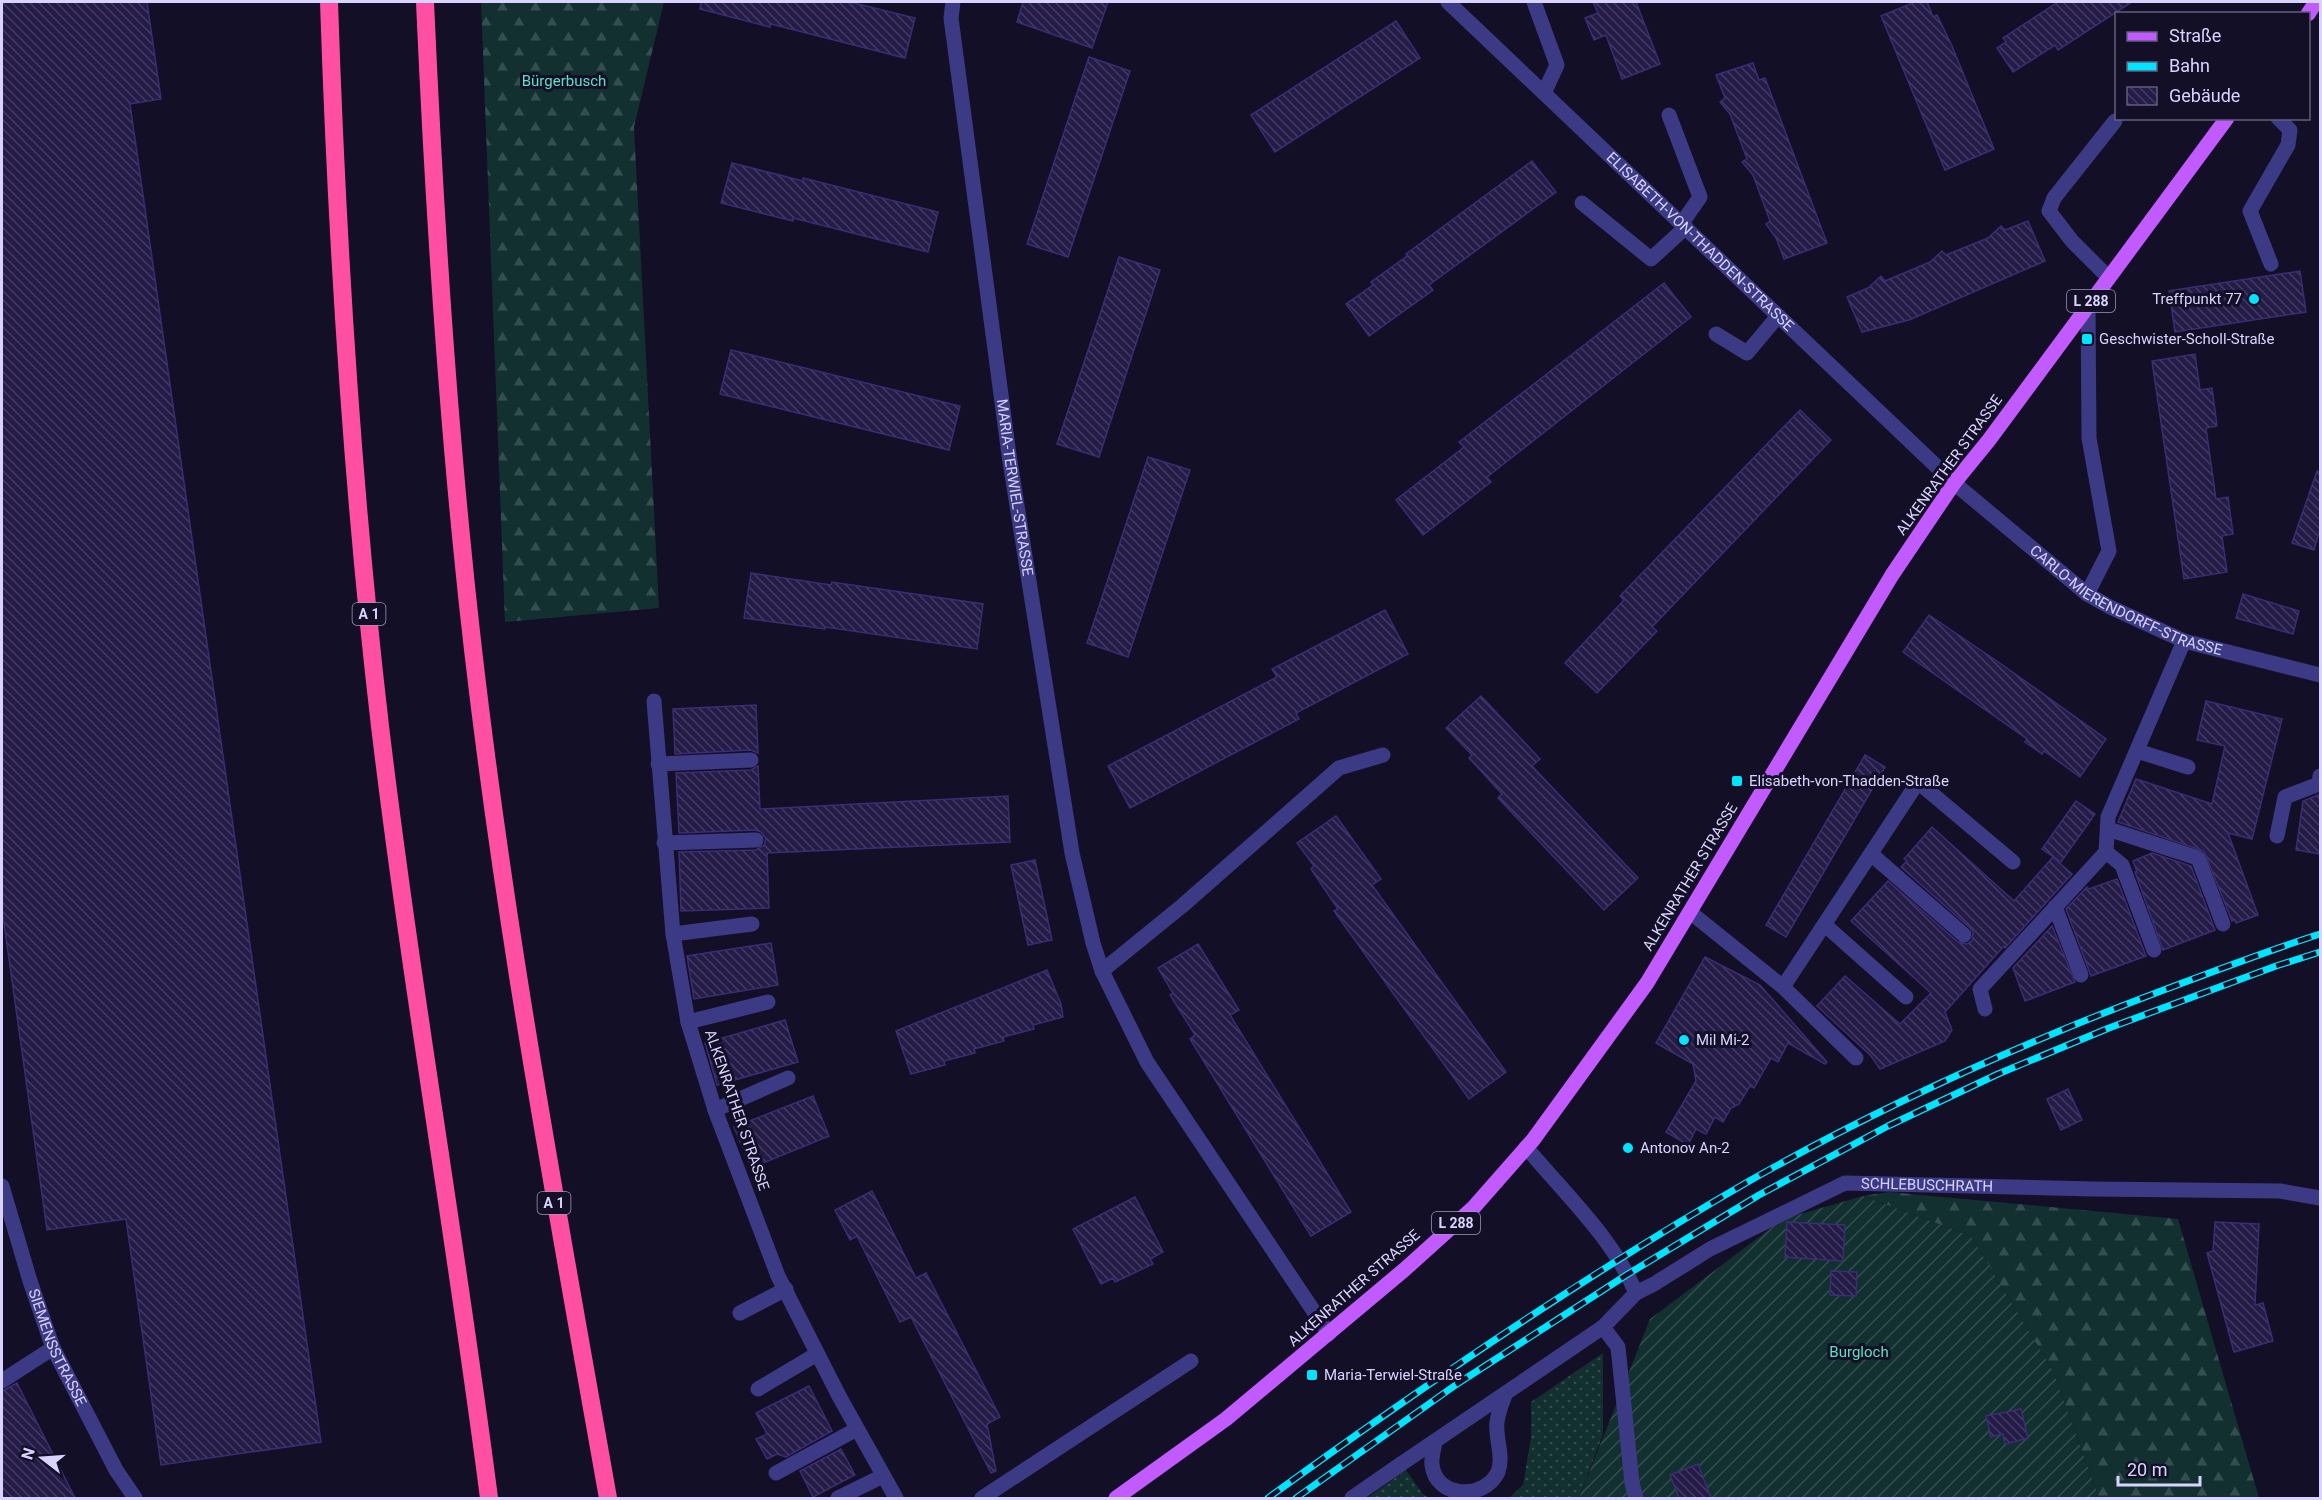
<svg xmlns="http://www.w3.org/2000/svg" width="2322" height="1500" viewBox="0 0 2322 1500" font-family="Roboto,sans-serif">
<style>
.grass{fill:url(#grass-dots)}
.forest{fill:url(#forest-firs)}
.garden{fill:url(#garden-furrows)}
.building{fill:url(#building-back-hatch);stroke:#3b2d73;stroke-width:1.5}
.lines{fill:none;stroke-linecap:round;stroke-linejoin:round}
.lane{stroke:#3d3a85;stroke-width:15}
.street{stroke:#3d3a85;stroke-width:15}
.primary{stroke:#c25bff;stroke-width:15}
.highway{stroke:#ff4fa3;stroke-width:18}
.rail-casing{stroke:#00e5ff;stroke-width:7}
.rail{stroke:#130f26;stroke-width:4.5;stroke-dasharray:14;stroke-linecap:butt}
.poi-dot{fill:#00e5ff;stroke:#130f26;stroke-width:2}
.labels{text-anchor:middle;stroke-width:6;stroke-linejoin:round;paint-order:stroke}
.shield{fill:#130f26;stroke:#9e99be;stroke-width:1.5}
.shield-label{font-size:14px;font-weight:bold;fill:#d9d4ff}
.park-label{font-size:15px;fill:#5fe0c0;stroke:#130f26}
.street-label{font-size:15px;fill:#d9d4ff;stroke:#130f26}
.poi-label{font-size:15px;fill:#d9d4ff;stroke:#130f26;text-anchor:start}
</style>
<defs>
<pattern id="grass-dots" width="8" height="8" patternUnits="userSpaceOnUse" patternTransform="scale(1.5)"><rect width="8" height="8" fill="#12302f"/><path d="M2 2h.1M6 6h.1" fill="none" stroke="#344d4e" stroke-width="1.8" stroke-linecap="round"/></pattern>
<pattern id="forest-firs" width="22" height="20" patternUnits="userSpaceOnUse" patternTransform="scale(1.5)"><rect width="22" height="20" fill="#12302f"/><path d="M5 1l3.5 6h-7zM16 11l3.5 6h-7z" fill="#344d4e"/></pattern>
<pattern id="garden-furrows" width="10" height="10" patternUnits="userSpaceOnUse" patternTransform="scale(1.5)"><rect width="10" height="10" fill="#12302f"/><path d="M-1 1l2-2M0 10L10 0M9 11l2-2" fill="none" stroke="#344d4e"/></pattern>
<pattern id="building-back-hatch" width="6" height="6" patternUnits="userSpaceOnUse" patternTransform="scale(1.5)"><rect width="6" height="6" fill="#241b47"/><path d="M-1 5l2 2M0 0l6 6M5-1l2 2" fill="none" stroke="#433b63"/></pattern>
</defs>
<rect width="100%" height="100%" fill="#130f26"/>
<!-- grass -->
<g class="grass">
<path d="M 1603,1353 L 1603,1434 L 1579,1498 L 1509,1498 L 1523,1485 L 1531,1437 L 1531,1402 Z"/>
<path d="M 1406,1470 L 1422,1493 L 1429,1498 L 1367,1498 Z"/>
</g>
<!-- forest -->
<g class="forest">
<path d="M 481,2 L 664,2 L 634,127 L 659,608 L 505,622 Z"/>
<path d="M 1889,1192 L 2178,1219 L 2259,1498 L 2099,1498 L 2053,1371 L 1971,1236 L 1863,1196 Z"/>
</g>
<!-- garden -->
<path class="garden" d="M 1863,1196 L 1971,1236 L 2053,1371 L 2099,1498 L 1579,1498 L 1650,1319 L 1783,1219 Z"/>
<!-- building -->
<g class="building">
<path d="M 2,2 L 147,2 L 161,99 L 130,104 L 321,1442 L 161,1465 L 126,1219 L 47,1230 L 2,909 Z"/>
<path d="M 701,2 L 850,2 L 915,18 L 905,58 L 771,24 L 770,27 L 700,9 Z"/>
<path d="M 1023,2 L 1108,2 L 1092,48 L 1017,22 Z"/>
<path d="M 1593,2 L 1636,2 L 1660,64 L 1622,79 L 1606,35 L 1594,40 L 1585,18 L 1598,13 Z"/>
<path d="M 1915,2 L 1927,2 L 1933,17 L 1937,15 L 1952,46 L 1994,149 L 1945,170 L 1881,16 Z"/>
<path d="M 2058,2 L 2132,2 L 2058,50 L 2055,45 L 2013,72 L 1997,48 L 2006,42 L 2003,38 Z"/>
<path d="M 1396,21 L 1420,58 L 1275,152 L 1251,115 Z"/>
<path d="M 1089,57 L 1130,71 L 1068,257 L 1027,244 Z"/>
<path d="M 1753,63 L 1759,80 L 1765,78 L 1827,243 L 1784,259 L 1776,238 L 1766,224 L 1770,221 L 1753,175 L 1742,162 L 1747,159 L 1730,114 L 1720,102 L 1725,98 L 1716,75 Z"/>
<path d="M 1532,161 L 1556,192 L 1429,285 L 1433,290 L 1369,336 L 1346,304 L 1373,285 L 1371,282 L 1407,256 L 1406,254 Z"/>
<path d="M 732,163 L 803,181 L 803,178 L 938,212 L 928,252 L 793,218 L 793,221 L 721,203 Z"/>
<path d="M 2028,221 L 2045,261 L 1909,320 L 1862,332 L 1847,297 L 1868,288 L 1881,276 L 1885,281 L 1930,262 L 1942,251 L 1946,255 L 1988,238 L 2001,226 L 2005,230 Z"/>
<path d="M 1119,257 L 1160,270 L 1099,457 L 1057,444 Z"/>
<path d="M 2300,271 L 2306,312 L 2175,332 L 2169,291 Z"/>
<path d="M 1664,283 L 1691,317 L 1487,477 L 1491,482 L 1423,535 L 1396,500 L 1464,447 L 1459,442 Z"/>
<path d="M 731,350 L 960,406 L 949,450 L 720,394 Z"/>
<path d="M 2195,354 L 2200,390 L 2212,388 L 2217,426 L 2206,428 L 2216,499 L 2228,497 L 2233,534 L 2222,536 L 2227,572 L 2184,579 L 2152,361 Z"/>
<path d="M 1800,410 L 1831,440 L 1652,627 L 1657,631 L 1597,693 L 1565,663 L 1624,600 L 1620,596 Z"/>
<path d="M 1148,457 L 1190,470 L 1128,657 L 1087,643 Z"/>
<path d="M 2317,471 L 2320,472 L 2320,529 L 2314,550 L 2292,543 Z"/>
<path d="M 751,573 L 831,585 L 832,582 L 983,604 L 977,649 L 825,627 L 825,629 L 744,618 Z"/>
<path d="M 2243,594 L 2299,611 L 2293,634 L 2236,618 Z"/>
<path d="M 1385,610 L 1408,654 L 1296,713 L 1299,719 L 1130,808 L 1108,766 L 1277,677 L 1272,669 Z"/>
<path d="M 1929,615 L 2004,666 L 2106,739 L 2080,777 L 2044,751 L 2042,754 L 2025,742 L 2027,739 L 1903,652 Z"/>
<path d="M 1481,696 L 1540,759 L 1532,766 L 1638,878 L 1604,910 L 1498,798 L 1502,794 L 1469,758 L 1472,755 L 1446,728 Z"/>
<path d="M 2206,701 L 2282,719 L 2252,839 L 2228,833 L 2258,915 L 2236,923 L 2235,920 L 2232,921 L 2204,851 L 2118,822 L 2136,779 L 2212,804 L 2225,746 L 2197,740 Z"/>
<path d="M 756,705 L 758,753 L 751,750 L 675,754 L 673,709 Z"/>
<path d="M 1865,755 L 1885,767 L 1786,937 L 1766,925 Z"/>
<path d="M 758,766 L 760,809 L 1008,796 L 1010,842 L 767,853 L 769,908 L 681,911 L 679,852 L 756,850 L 764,845 L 766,839 L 761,832 L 756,830 L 679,833 L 676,773 L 751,770 Z"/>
<path d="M 2320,794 L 2320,854 L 2296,850 L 2303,801 Z"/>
<path d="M 2076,801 L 2095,814 L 2061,862 L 2042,849 Z"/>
<path d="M 1336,816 L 1381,879 L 1372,885 L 1506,1072 L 1469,1099 L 1334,911 L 1338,909 L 1311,869 L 1314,866 L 1297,843 Z"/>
<path d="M 1932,827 L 2014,901 L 2053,857 L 2072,874 L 2005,948 L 2004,946 L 1945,1012 L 1952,1030 L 1945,1041 L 1880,1069 L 1871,1056 L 1817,1006 L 1845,976 L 1900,1024 L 1931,993 L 1851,921 L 1888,881 L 1958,942 L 1967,944 L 1972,941 L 1973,932 L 1970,928 L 1901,867 L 1907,861 L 1904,859 Z"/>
<path d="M 2152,853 L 2191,866 L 2215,930 L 2163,950 L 2135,872 L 2137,872 L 2133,861 Z"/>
<path d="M 1035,860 L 1052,940 L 1028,945 L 1011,865 Z"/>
<path d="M 2117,879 L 2146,956 L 2091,976 L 2066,909 L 2087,887 L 2089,889 Z"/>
<path d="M 2052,926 L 2075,982 L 2025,1001 L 2013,968 Z"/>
<path d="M 771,943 L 778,985 L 694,999 L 687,956 Z"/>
<path d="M 1198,944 L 1239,1010 L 1230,1015 L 1351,1212 L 1311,1236 L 1190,1039 L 1195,1035 L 1170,995 L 1173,993 L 1158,968 Z"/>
<path d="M 1705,957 L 1760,985 L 1827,1062 L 1825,1064 L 1788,1043 L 1778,1062 L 1771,1058 L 1754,1088 L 1750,1086 L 1739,1104 L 1731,1108 L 1723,1122 L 1715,1117 L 1706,1134 L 1696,1129 L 1688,1145 L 1666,1132 L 1696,1081 L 1693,1064 L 1656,1043 Z"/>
<path d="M 1047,970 L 1061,1004 L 1063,1017 L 1033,1025 L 1034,1029 L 1003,1037 L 1004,1041 L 974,1049 L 975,1053 L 944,1061 L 945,1065 L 911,1074 L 896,1031 Z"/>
<path d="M 785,1020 L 798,1062 L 717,1085 L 705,1043 Z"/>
<path d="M 2068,1089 L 2082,1120 L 2061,1130 L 2047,1099 Z"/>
<path d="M 813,1096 L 829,1136 L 751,1168 L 734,1127 Z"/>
<path d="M 872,1191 L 916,1278 L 926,1273 L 1000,1417 L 987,1424 L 996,1471 L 991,1473 L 911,1317 L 900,1322 L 857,1236 L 850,1240 L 835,1210 Z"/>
<path d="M 1135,1197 L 1163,1252 L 1150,1259 L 1153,1264 L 1115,1282 L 1113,1278 L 1101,1284 L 1073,1229 Z"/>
<path d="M 1787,1222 L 1845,1225 L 1843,1261 L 1785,1257 Z"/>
<path d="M 2215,1222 L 2259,1224 L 2255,1305 L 2263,1303 L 2273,1341 L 2234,1352 L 2207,1253 L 2213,1251 Z"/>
<path d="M 1831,1271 L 1857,1272 L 1856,1296 L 1830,1295 Z"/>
<path d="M 17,1383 L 75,1498 L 2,1498 L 2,1391 Z"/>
<path d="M 809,1386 L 832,1431 L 786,1457 L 777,1454 L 767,1459 L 756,1439 L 767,1434 L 756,1413 Z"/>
<path d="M 2021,1409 L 2028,1438 L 2005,1444 L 2003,1434 L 1991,1437 L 1986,1416 Z"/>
<path d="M 841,1449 L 855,1475 L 813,1497 L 800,1471 Z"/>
<path d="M 1698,1464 L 1711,1498 L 1679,1498 L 1670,1475 Z"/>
</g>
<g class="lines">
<!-- lane -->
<g class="lane">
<path d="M 1534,2 L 1557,65 L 1544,93"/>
<path d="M 1669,115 L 1700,197 L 1682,223"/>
<path d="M 1582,203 L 1651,259 L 1686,227"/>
<path d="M 2271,264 L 2250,211 L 2288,145 L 2290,130 L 2278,118"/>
<path d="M 2108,277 L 2072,241 L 2049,211 L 2054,198 L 2115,121"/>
<path d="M 1716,334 L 1747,353 L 1778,316"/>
<path d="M 2087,594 L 2109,551 L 2089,438 L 2088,304"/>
<path d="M 2137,751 L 2188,767"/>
<path d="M 658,764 L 751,760"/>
<path d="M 2108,829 L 2198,858 L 2223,924"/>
<path d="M 2277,836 L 2285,797 L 2319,784 L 2320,776"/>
<path d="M 664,843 L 756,840"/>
<path d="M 2106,852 L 2122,865 L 2154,950"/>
<path d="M 1871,854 L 1964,935"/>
<path d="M 2055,907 L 2081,975"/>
<path d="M 1690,912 L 1783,987 L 1918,782 L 2013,862"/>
<path d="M 1825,925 L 1906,997"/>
<path d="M 673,934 L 752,924"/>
<path d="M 1783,987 L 1856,1058"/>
<path d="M 1985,1009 L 1980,989 L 2106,852 L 2108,817 L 2184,641"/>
<path d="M 688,1022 L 768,1002"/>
<path d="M 715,1110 L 788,1078"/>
<path d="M 740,1313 L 786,1289"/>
<path d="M 1603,1327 L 1618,1347 L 1632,1483 L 1636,1498"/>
<path d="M 2,1381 L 53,1348"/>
<path d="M 758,1389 L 817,1354"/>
<path d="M 776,1473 L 857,1429"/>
<path d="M 838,1498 L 883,1476"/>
<path d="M 982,1498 L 1191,1361"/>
<path d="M 1352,1498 L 1401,1464"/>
</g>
<!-- street -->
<g class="street">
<path id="s1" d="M 953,2 L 951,18 L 1009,455 L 1072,853 L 1093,943 L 1102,971 L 1147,1062 L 1329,1334"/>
<path id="s2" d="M 1448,2 L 1954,483 L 2087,594 L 2110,607 L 2184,641 L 2320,675"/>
<path d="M 654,701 L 673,934 L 688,1022 L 715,1110 L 778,1276 L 839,1396 L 896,1498"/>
<path d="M 1102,971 L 1182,906 L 1339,768 L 1383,755"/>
<path d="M 1526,1147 C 1564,1193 1613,1238 1636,1293"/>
<path id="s3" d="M 2,1186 L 30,1281 L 53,1348 L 116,1470 L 135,1498"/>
<path d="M 1435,1442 C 1434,1449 1431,1458 1432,1465 C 1436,1499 1485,1500 1498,1472 C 1504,1456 1495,1438 1497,1422 C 1498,1413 1502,1403 1505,1395"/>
<path id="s4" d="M 1401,1464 L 1603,1327 L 1636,1293 L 1654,1284 L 1710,1249 L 1845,1183 L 2093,1189 L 2280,1191 L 2320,1198"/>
</g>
<!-- primary -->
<g class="primary">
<path d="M 2308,14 L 2316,2"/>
<path d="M 1116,1498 L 1226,1419 L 1404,1270 L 1474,1207 L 1533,1140 L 1647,983 L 1892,575 L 1954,483 L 1989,440 L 2227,118"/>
</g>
<!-- highway -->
<g class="highway">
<path d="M 329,2 C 337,244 352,486 380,726 C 411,985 456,1241 489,1498"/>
<path d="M 425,2 C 433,183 444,365 462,546 C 493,866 552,1182 608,1498"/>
</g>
<defs>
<g id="rail">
<path d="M 1268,1498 C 1424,1385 1584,1276 1751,1180 C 1882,1106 2020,1044 2161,991 C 2214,971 2267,951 2320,934"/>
<path d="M 1296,1498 L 1457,1384 L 1628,1274 L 1759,1195 L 1888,1126 L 1998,1074 L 2109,1028 L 2276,966 L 2320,952"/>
</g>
</defs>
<!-- rail casing -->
<use href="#rail" class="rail-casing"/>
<!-- rail -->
<use href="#rail" class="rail"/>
</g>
<!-- markers -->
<g class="poi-dot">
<circle cx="2254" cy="299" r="6"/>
<rect x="2081" y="333" width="12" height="12" rx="3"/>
<rect x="1731" y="775" width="12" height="12" rx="3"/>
<circle cx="1684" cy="1040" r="6"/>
<circle cx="1628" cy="1148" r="6"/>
<rect x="1306" y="1369" width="12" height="12" rx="3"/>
</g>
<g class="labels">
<!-- shield labels -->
<g class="shield">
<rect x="2067" y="290" width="48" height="22" rx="4.5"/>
<rect x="352.5" y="603" width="33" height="22" rx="4.5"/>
<rect x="537.5" y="1192" width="33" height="22" rx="4.5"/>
<rect x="1432" y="1212" width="48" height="22" rx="4.5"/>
</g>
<g class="shield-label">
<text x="2091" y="306">L 288</text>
<text x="369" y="619">A 1</text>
<text x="554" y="1208">A 1</text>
<text x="1456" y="1228">L 288</text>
</g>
<!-- park labels -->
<g class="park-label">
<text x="564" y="86">Bürgerbusch</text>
<text x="1859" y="1357">Burgloch</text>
</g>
<!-- street labels -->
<g class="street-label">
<text dy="5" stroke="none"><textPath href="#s2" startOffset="348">ELISABETH-VON-THADDEN-STRASSE</textPath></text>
<text transform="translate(1949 465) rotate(-54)" y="5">ALKENRATHER STRASSE</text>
<text dy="5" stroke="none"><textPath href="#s1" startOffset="490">MARIA-TERWIEL-STRASSE</textPath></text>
<text dy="5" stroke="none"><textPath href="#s2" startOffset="909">CARLO-MIERENDORFF-STRASSE</textPath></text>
<text transform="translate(1690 877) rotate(-59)" y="5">ALKENRATHER STRASSE</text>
<text transform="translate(737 1110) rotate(71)" y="5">ALKENRATHER STRASSE</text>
<text dy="5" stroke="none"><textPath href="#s4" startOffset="610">SCHLEBUSCHRATH</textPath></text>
<text transform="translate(1354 1288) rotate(-41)" y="5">ALKENRATHER STRASSE</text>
<text dy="5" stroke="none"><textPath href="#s3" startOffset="171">SIEMENSSTRASSE</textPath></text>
</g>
<!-- poi labels -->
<g class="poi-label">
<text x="2242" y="304" text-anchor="end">Treffpunkt 77</text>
<text x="2099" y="344">Geschwister-Scholl-Straße</text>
<text x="1749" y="786">Elisabeth-von-Thadden-Straße</text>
<text x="1696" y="1045">Mil Mi-2</text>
<text x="1640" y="1153">Antonov An-2</text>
<text x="1324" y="1380">Maria-Terwiel-Straße</text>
</g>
</g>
<!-- border -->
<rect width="2322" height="1500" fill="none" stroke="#d9d4ff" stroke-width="6"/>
<!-- legend -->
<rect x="2115" y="12" width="195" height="108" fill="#130f26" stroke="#625e7d" stroke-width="1.5"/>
<rect x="2127" y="32" width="30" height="9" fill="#c25bff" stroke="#625e7d" stroke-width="1.5"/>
<text x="2169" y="42" font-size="18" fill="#d9d4ff">Straße</text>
<rect x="2127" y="62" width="30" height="9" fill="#00e5ff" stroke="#625e7d" stroke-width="1.5"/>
<text x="2169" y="72" font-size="18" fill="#d9d4ff">Bahn</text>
<rect x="2127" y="87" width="30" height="18" fill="url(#building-back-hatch)" stroke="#625e7d" stroke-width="1.5"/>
<text x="2169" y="102" font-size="18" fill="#d9d4ff">Gebäude</text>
<!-- north arrow -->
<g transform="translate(42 1458) rotate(287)" stroke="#130f26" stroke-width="4.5" paint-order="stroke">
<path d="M0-4.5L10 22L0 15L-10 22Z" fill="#d9d4ff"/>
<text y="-9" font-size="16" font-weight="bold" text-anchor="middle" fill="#d9d4ff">N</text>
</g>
<!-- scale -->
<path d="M2118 1476v9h82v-9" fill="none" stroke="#d9d4ff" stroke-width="3"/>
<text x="2127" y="1476" font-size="18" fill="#d9d4ff" stroke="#130f26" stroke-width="4.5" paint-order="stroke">20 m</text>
</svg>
